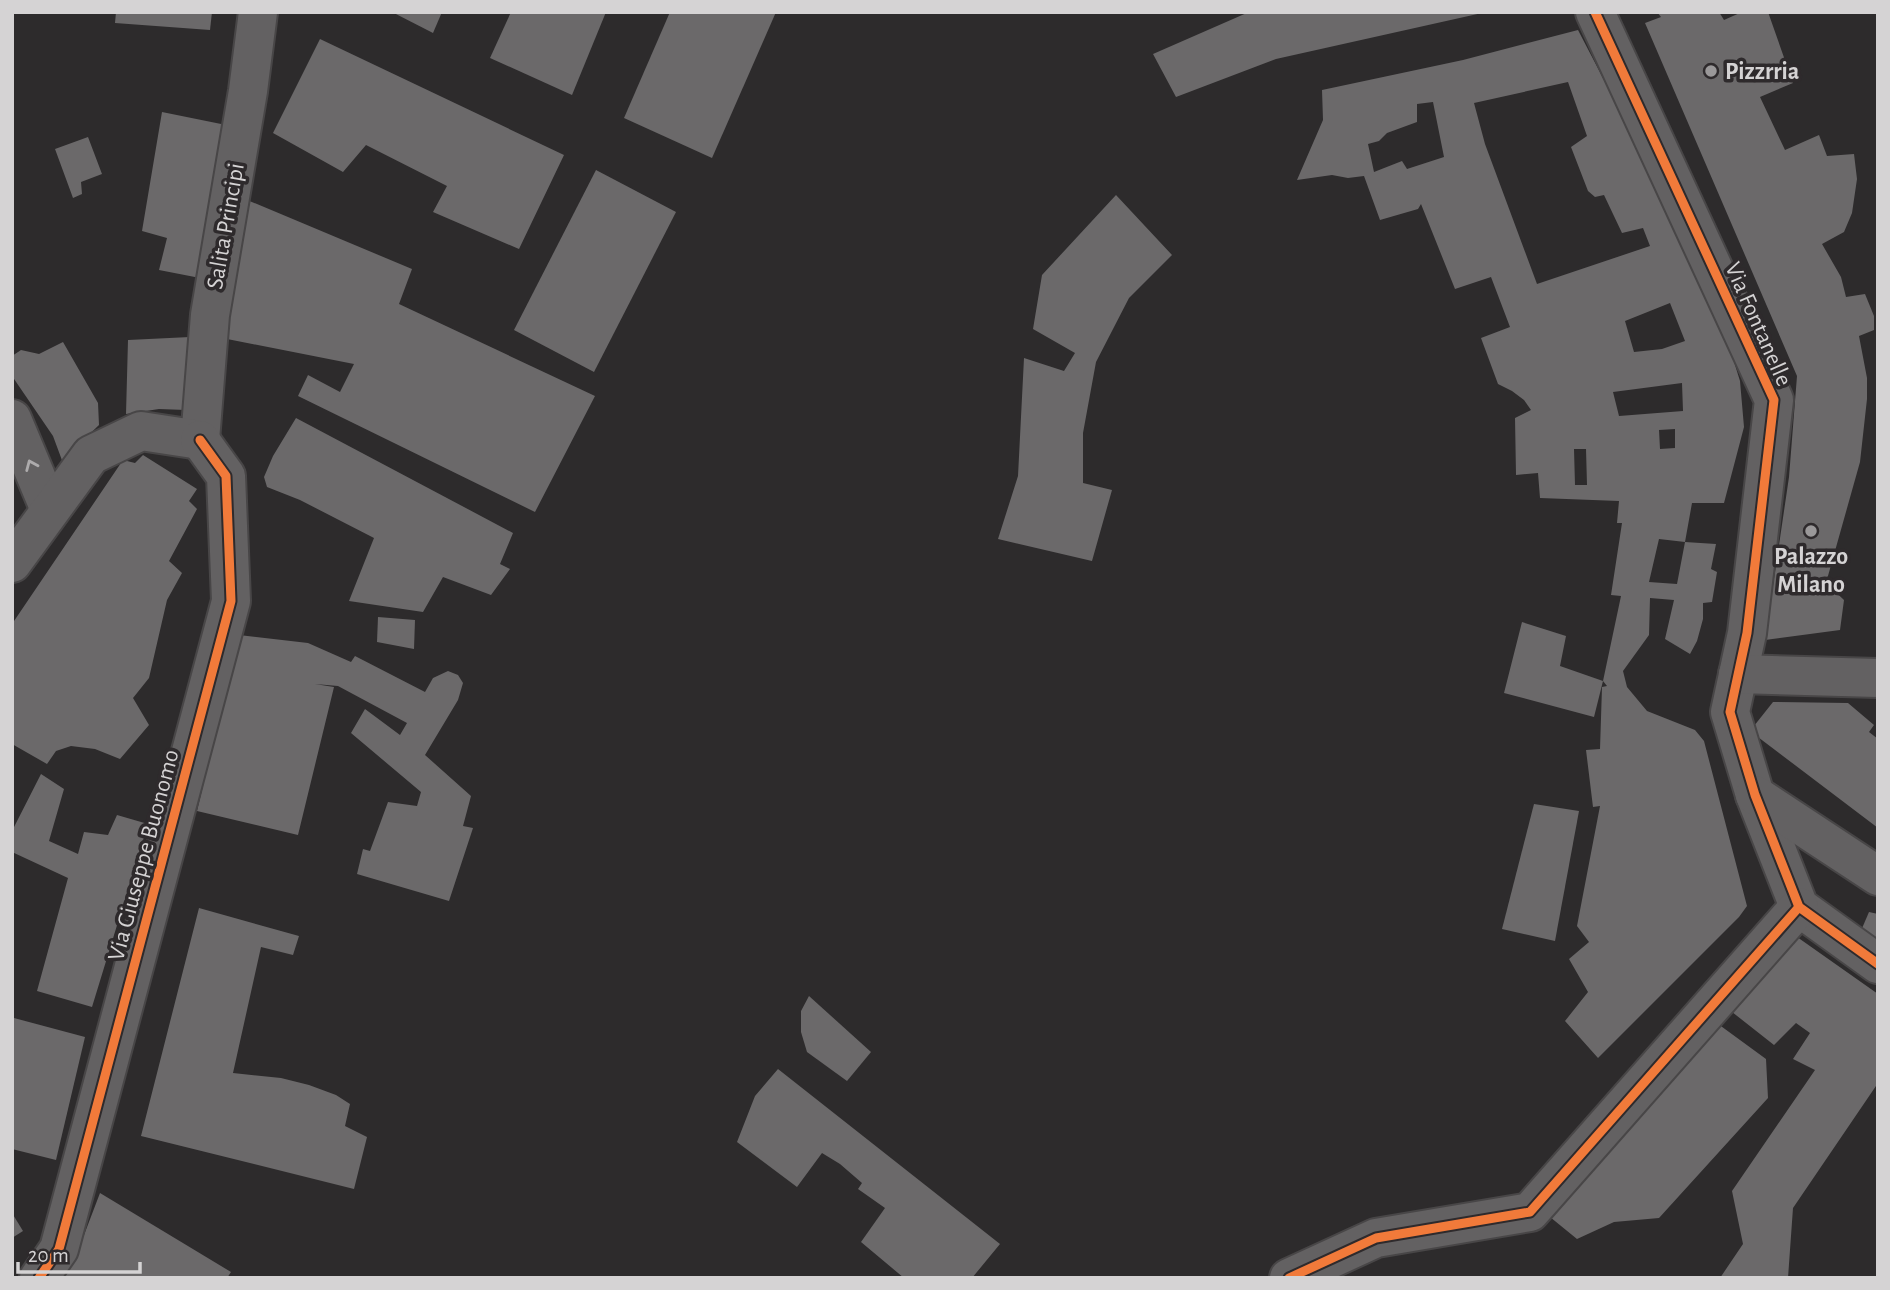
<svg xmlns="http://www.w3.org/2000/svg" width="1890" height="1290" viewBox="0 0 1890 1290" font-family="'Alegreya Sans',sans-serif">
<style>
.building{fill:#6b696a;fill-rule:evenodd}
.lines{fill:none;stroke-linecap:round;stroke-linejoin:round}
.minor-casing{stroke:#484647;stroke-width:42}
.minor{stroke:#636162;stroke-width:38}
.cycleway-casing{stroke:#2e2a2c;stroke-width:13}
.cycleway{stroke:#f17a3a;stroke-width:9}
.oneway{stroke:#adabac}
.poi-dot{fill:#9a9899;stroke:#2e2a2c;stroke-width:2.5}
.labels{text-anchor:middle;stroke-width:7;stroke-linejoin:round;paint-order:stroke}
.poi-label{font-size:24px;font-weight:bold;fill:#d5d3d4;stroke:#2e2a2c;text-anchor:start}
.street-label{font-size:24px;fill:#d5d3d4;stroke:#2e2a2c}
</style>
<rect width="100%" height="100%" fill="#2d2b2c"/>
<!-- building -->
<g class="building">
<path d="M 116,12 L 212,12 L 210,30 L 115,23 Z"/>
<path d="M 392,12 L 442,12 L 433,33 Z"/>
<path d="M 511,12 L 606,12 L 572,95 L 490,58 Z"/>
<path d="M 670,12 L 776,12 L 712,158 L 624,118 Z"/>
<path d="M 1249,12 L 1482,12 L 1482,13 L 1276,59 L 1176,97 L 1153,54 Z"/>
<path d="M 1657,12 L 1719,12 L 1724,20 L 1742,12 L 1768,12 L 1793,83 L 1760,97 L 1785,150 L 1819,135 L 1827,156 L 1854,154 L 1857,179 L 1852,213 L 1844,232 L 1822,244 L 1841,277 L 1846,297 L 1865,294 L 1874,316 L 1874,330 L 1859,336 L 1867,378 L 1867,399 L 1860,462 L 1826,583 L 1844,600 L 1840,630 L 1765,640 L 1789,477 L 1797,376 L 1645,23 L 1661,17 Z"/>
<path d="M 1578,30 L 1710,284 L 1740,381 L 1744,427 L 1724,503 L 1692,503 L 1685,542 L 1716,544 L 1711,569 L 1717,572 L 1712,602 L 1703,603 L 1703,619 L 1697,641 L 1690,654 L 1665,639 L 1674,600 L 1650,598 L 1649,635 L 1623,671 L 1627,687 L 1647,711 L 1695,730 L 1704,741 L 1747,906 L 1739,917 L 1598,1058 L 1565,1021 L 1588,992 L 1569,959 L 1589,942 L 1577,926 L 1600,806 L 1593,807 L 1586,750 L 1600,749 L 1602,687 L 1607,686 L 1603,681 L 1594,717 L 1504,693 L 1522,622 L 1566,636 L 1560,666 L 1603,681 L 1621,596 L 1611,595 L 1622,523 L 1617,523 L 1619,501 L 1540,498 L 1538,473 L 1516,475 L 1515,418 L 1531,410 L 1524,400 L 1512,391 L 1498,384 L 1481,338 L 1510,327 L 1491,277 L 1455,289 L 1421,204 L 1418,209 L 1380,220 L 1364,176 L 1348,178 L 1332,175 L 1297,180 L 1323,120 L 1322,90 L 1463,60 ZM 1568,82 L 1587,136 L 1571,147 L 1588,191 L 1595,197 L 1604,195 L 1622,233 L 1643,228 L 1650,246 L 1537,284 L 1485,144 L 1474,103 ZM 1433,102 L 1444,157 L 1407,169 L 1402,161 L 1374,172 L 1368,144 L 1379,141 L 1387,133 L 1417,122 L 1417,104 ZM 1670,303 L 1685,341 L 1662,349 L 1634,352 L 1625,321 ZM 1682,383 L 1683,411 L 1619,416 L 1613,392 ZM 1675,429 L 1675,448 L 1660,449 L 1659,430 ZM 1574,449 L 1586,449 L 1587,485 L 1575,485 ZM 1659,539 L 1685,542 L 1677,584 L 1649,582 Z"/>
<path d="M 320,39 L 564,155 L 519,249 L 433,212 L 447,186 L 366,145 L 343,172 L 273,133 Z"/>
<path d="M 162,112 L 231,126 L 200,278 L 159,270 L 167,238 L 142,231 Z"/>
<path d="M 88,137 L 102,174 L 81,182 L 82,194 L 73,198 L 55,149 Z"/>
<path d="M 596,170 L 676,212 L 594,372 L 514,330 Z"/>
<path d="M 1116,195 L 1172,255 L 1129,298 L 1096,362 L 1083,433 L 1083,483 L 1112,490 L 1092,561 L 998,539 L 1018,476 L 1024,358 L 1064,371 L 1075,353 L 1033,329 L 1042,275 Z"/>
<path d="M 240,197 L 412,269 L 399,304 L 595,396 L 535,512 L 298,396 L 308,375 L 340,392 L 354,364 L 217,337 Z"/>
<path d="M 190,337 L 186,410 L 159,409 L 126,414 L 128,340 Z"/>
<path d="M 63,342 L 98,403 L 99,425 L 74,449 L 63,463 L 53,436 L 12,376 L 12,356 L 21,350 L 39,354 Z"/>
<path d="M 296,418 L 513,533 L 500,564 L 510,569 L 491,595 L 443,577 L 423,612 L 349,601 L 374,538 L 300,500 L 267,487 L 264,477 L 273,456 Z"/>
<path d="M 143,455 L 197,489 L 189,501 L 197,509 L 169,561 L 182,573 L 167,600 L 149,678 L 133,698 L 149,725 L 120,759 L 95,749 L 71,746 L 56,751 L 47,764 L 12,744 L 12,624 L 123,460 L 135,463 Z"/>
<path d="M 378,617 L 415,620 L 414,649 L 377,642 Z"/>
<path d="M 239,635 L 308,643 L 351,662 L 355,656 L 425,692 L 433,678 L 448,671 L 458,675 L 463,683 L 458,700 L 425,755 L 471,796 L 463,826 L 473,828 L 449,901 L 357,874 L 363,849 L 370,851 L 388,802 L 417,806 L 421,792 L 351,733 L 365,709 L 400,735 L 407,723 L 338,686 L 315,684 L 334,687 L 298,835 L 197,811 Z"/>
<path d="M 1773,702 L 1848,703 L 1874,725 L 1869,732 L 1878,739 L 1878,828 L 1750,731 Z"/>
<path d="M 41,774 L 64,789 L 49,841 L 78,854 L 84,832 L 108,835 L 117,815 L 148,824 L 92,1007 L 37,991 L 68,878 L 12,852 L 12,831 Z"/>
<path d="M 1534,804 L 1579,811 L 1555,941 L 1502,929 Z"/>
<path d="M 199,908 L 299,936 L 293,955 L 261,947 L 233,1073 L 281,1078 L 309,1085 L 336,1095 L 350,1104 L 345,1126 L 367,1137 L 354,1189 L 141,1136 Z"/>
<path d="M 1869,912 L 1878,914 L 1878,953 L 1857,940 Z"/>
<path d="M 1790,932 L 1878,994 L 1878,1083 L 1793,1208 L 1788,1278 L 1720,1278 L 1743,1244 L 1732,1191 L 1815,1070 L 1793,1059 L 1810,1033 L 1796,1023 L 1774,1045 L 1727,1008 Z"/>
<path d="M 809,996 L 871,1052 L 847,1081 L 807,1052 L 801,1032 L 801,1011 Z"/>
<path d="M 14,1018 L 85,1037 L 56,1160 L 12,1149 L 12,1027 Z"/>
<path d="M 1714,1021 L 1766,1059 L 1768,1098 L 1659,1218 L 1614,1222 L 1577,1239 L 1550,1217 Z"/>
<path d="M 778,1069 L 1000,1244 L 972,1278 L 904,1278 L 861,1242 L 885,1208 L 858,1189 L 862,1183 L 840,1164 L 822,1153 L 797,1187 L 737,1142 L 755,1096 Z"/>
<path d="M 100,1193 L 231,1272 L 227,1278 L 59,1278 L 84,1235 Z"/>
<path d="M 12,1213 L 23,1231 L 12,1238 Z"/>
</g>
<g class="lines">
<defs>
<g id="minor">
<path d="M 1595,12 L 1774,400 L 1747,633 L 1730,712 L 1755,795 L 1799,907 L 1878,964"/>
<path d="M 12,419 L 50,510"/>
<path d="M 200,440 L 210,315 L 248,91 L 258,12"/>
<path d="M 12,563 L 91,455 L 141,431 L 200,440"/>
<path d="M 1738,674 L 1878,678"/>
<path d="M 1755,795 L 1878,876"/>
<path d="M 39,1278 L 59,1249 L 231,601 L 226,476 L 200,440"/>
<path d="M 1289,1278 L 1376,1238 L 1530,1212 L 1799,907"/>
</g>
</defs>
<!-- minor casing -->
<use href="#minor" class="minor-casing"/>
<!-- minor -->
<use href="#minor" class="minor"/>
<defs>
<g id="cycleway">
<path d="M 1595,12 L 1774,400 L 1747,633 L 1730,712 L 1755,795 L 1799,907 L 1878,964"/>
<path d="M 39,1278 L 59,1249 L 231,601 L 226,476 L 200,440"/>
<path d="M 1289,1278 L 1376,1238 L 1530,1212 L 1799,907"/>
</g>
</defs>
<!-- cycleway casing -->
<use href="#cycleway" class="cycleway-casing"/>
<!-- cycleway -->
<use href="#cycleway" class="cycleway"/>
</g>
<!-- one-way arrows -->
<defs><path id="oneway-chevron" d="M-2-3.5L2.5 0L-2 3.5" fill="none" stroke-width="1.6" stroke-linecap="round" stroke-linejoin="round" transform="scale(1.75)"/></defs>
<use class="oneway" href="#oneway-chevron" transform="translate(31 465) rotate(-113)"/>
<!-- markers -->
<g class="poi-dot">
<circle cx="1711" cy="71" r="7"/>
<circle cx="1811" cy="531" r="7"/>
</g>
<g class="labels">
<!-- poi labels -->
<g class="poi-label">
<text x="1725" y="79">Pizzrria</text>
<text x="1811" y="564" text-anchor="middle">Palazzo<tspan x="1811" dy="28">Milano</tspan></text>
</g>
<!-- street labels -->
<g class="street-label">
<text transform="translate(225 226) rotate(-80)" y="8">Salita Principi</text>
<text transform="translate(1759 324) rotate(66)" y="8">Via Fontanelle</text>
<text transform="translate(143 855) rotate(-75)" y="8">Via Giuseppe Buonomo</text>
</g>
</g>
<!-- border -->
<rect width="1890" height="1290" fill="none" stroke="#d5d3d4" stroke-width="28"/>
<!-- scale -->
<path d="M18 1262v10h122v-10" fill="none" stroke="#d5d3d4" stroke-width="3.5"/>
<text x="28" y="1262" font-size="21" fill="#d5d3d4" stroke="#2e2a2c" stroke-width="5" paint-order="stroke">20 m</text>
</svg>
